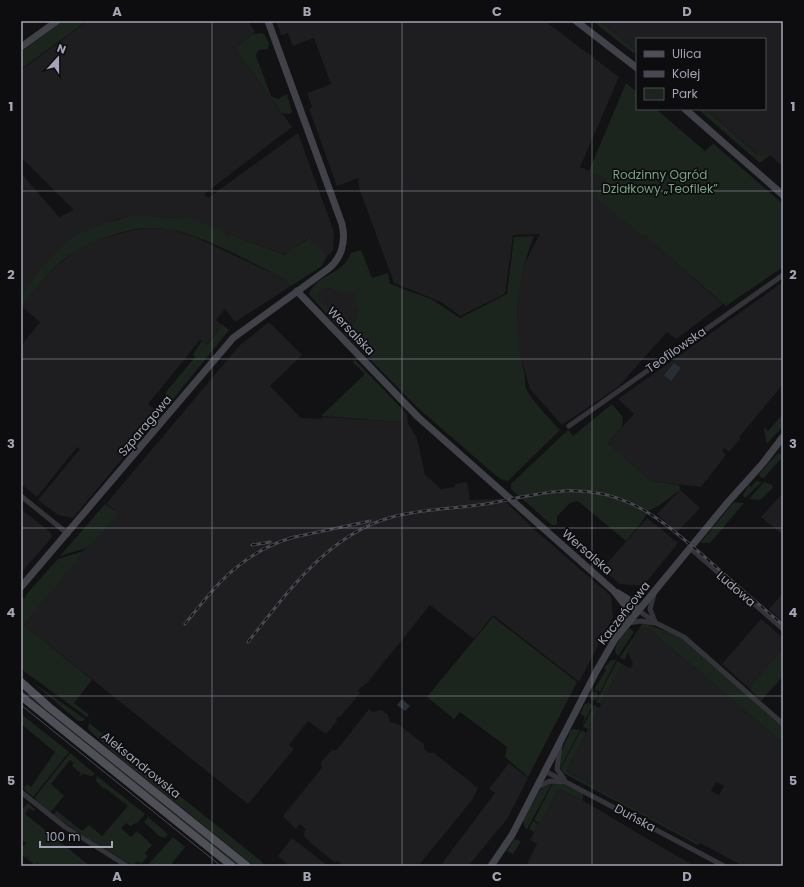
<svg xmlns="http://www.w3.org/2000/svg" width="804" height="887" viewBox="0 0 804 887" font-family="Poppins,sans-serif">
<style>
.built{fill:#1e1e21;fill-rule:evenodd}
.green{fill:#1c241e}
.water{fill:#282e38}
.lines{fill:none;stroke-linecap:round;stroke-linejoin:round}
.street{stroke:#333339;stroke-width:5}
.secondary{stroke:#414149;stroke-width:7}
.primary{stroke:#4f4f58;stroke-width:8}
.tram{stroke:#484850;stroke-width:1}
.rail-casing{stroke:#484850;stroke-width:3}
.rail{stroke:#0d0d0f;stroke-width:1.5;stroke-dasharray:4.5;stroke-linecap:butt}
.grid{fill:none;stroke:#a3a5b5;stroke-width:1;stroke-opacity:0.55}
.labels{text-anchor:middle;stroke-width:3.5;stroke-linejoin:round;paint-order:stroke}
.park-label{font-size:12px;fill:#78a282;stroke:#0d0d0f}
.street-label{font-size:12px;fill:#a3a5b5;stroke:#0d0d0f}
.neatline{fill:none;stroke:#a3a5b5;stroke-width:1.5}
.grid-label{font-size:13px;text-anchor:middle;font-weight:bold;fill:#a3a5b5}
</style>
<rect width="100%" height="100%" fill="#121214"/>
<!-- built -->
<g class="built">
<path d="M 88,21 L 248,21 L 255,32 L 235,48 L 292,127 L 204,194 L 208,198 L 298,133 L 330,221 L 334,233 L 333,251 L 327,256 L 308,238 L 286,255 L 229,234 L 227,238 L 187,217 L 167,218 L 150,216 L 117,219 L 81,234 L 61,247 L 21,294 L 21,173 L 59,217 L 74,210 L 21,157 L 21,70 Z"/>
<path d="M 276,21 L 545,21 L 619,77 L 580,167 L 607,178 L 595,196 L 642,236 L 644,235 L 723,304 L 676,339 L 667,332 L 618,387 L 562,425 L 530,389 L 518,348 L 517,324 L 518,286 L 526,261 L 540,234 L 513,235 L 505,294 L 460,316 L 441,302 L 394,283 L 359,188 L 358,178 L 337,186 L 309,109 L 312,107 L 307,93 L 331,84 L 314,38 L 293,46 L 288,33 L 281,35 Z"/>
<path d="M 599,21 L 783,21 L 783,167 L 770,155 L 759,155 L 705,109 L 765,109 L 765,39 L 637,39 L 637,51 Z"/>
<path d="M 149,228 L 170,229 L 195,237 L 285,279 L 291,286 L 235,322 L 225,309 L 216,320 L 222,325 L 206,345 L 200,340 L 148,404 L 160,413 L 73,518 L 58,515 L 38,500 L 80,449 L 77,447 L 37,497 L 21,484 L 21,346 L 40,322 L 21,306 L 53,269 L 76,250 L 93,241 L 129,231 Z"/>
<path d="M 783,282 L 783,384 L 739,437 L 740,439 L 729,452 L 724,448 L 722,451 L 726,455 L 701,487 L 651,481 L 608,443 L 634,414 L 618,399 Z"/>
<path d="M 316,288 L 357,290 L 362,320 L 348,334 L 309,294 Z"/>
<path d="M 269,322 L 302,355 L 270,386 L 301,418 L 322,419 L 322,417 L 401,422 L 402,409 L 407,414 L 408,424 L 417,438 L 425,475 L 441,489 L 455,487 L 455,484 L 467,482 L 470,500 L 502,499 L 503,503 L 506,502 L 536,531 L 611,596 L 613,617 L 579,682 L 493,615 L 474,639 L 430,605 L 368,682 L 363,686 L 362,686 L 358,691 L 360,693 L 341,716 L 336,718 L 337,721 L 326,734 L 308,721 L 289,745 L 294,749 L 248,804 L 24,625 L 85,549 L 94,540 L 115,510 L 106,504 L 239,346 Z"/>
<path d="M 680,490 L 700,508 L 677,532 L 657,514 Z"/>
<path d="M 783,493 L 783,535 L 761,517 Z"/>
<path d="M 21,509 L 51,533 L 52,537 L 21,573 Z"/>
<path d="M 647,518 L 678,543 L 643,586 L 620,584 L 602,569 Z"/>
<path d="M 783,593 L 783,622 L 769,609 Z"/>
<path d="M 761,619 L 783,638 L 783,648 L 749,688 L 722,664 Z"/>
<path d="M 648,628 L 783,743 L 783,866 L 743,866 L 566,771 L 622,664 L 630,668 L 632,666 L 633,664 L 628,652 L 640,629 ZM 716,782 L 724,786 L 719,795 L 711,791 Z"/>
<path d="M 369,709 L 373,712 L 381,710 L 388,715 L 390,722 L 398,724 L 424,744 L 424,749 L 429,753 L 434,753 L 478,788 L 472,800 L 418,866 L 340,866 L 341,863 L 338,861 L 334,862 L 305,838 L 304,833 L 306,829 L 300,824 L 296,829 L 283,816 L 322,768 L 321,762 L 332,750 L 337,750 Z"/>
<path d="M 509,763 L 528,778 L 507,819 L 468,866 L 440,866 L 495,793 L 489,789 Z"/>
<path d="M 563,790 L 607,814 L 607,815 L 694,866 L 526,866 L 537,844 L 530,840 L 557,791 Z"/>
<path d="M 292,838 L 328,866 L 290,866 L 278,856 Z"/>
</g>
<!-- green -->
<g class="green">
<path d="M 63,21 L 87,21 L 21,69 L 21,52 Z"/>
<path d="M 593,21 L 599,21 L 637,51 L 633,53 Z"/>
<path d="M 260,33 L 264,34 L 269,43 L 268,49 L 258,50 L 256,56 L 271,96 L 278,99 L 287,94 L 292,112 L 289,114 L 282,113 L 235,48 L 253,34 Z"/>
<path d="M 626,83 L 637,92 L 637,109 L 656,109 L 705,151 L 713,144 L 715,145 L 783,204 L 783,267 L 726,306 L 644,235 L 642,236 L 594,196 L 607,179 L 589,171 Z"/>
<path d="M 702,109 L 705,109 L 758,155 L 770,155 L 760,163 L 700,111 Z"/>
<path d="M 134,216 L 150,216 L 167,218 L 187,217 L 218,229 L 227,238 L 229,234 L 285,255 L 309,238 L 327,256 L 322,266 L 291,286 L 285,279 C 247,261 191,226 149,228 C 136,228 122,232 110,236 C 89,242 69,253 53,269 C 42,281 32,294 21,306 L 21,294 C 34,278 46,261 61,247 C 79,230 109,221 134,216 Z"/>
<path d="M 534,236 C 516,282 512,323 524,372 C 526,378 524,385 527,390 C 532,401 551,420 560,430 L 508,481 L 501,479 L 494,474 L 418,408 L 344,333 L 349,328 L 352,328 L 351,326 C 358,319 363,313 355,304 L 357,300 L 355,291 L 352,291 L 350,294 L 345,290 L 343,293 C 336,288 322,286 317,293 L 318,298 L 342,324 L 343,326 L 340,329 L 309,294 C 314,280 332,275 342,266 C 346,263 349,258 351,253 L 361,250 L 372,278 L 388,273 L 390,284 L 431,299 L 460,318 L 507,294 L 514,237 Z"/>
<path d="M 219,322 L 229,330 L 170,403 L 165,399 L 166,392 L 195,357 L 193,354 L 202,341 L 207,345 L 222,325 Z"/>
<path d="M 355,360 L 402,409 L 401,422 L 321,416 L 365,374 L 353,362 Z"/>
<path d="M 612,404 L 623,417 L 622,427 L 608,443 L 651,481 L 679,485 L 680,490 L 660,505 L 648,511 L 644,519 L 626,541 L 578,501 L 570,503 L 557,516 L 557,525 L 552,525 L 511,489 L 511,484 L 568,430 L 573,436 Z"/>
<path d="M 783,414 L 783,426 L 767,444 L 764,429 L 765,428 L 768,431 Z"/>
<path d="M 778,453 L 783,456 L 764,478 L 760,477 L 759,474 Z"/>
<path d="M 756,481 L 762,482 L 745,498 L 743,495 L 749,485 L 751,487 Z"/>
<path d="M 764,482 L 772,485 L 773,488 L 760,500 L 749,499 Z"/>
<path d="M 734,502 L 744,503 L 710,543 L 700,543 Z"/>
<path d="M 105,504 L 118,513 L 99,536 L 86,548 L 60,556 Z"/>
<path d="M 84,551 L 24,625 L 92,680 L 74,703 L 89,715 L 87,717 L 21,669 L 21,600 L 26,597 L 25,596 L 58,559 Z"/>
<path d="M 493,617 L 577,682 L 528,777 L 505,757 L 507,747 L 460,712 L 454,719 L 427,697 Z"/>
<path d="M 643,623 L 682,637 L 783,727 L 783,743 L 648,628 L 640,629 L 624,660 L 620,657 Z"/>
<path d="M 629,628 L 634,632 L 618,656 C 610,647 623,635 629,628 Z"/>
<path d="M 783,648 L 783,676 L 761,701 L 749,688 Z"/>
<path d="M 611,660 L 616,660 L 600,692 L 594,689 L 606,670 L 604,668 Z"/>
<path d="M 617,661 L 622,664 L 601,704 L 596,702 Z"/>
<path d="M 32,682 L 85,719 L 83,721 L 78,721 Z"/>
<path d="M 21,689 L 47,709 L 241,866 L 238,866 L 21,691 Z"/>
<circle cx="594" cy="696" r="4.5"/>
<path d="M 589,703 L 593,705 L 582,726 L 585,717 L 580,713 L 585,704 Z"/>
<path d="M 594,705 L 599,708 L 588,729 L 583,727 Z"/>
<path d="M 21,714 L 69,752 L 33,797 L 24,789 L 27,784 L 31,787 L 55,752 L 21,724 Z"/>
<path d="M 89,723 L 261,861 L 265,866 L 254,866 L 115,754 L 88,729 Z"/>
<path d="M 574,729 L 580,730 L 559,770 C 558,756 565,742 571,730 Z"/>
<path d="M 581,730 L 586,733 L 566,771 L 700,843 L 698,845 L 563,773 L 561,768 Z"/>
<path d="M 70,753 L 95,774 L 91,776 L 83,774 L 78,777 L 81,773 L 72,766 L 74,763 L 70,760 L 51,784 L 64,796 L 50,813 L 36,800 L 35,797 Z"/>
<path d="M 97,776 L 145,814 L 138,822 L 130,826 L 126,823 L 121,828 L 131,837 L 137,831 L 152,845 L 145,853 L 148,856 L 141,864 L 138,861 L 135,864 L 136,866 L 133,866 L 90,840 L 53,815 L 57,811 L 82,831 L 89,825 L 102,836 L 128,806 L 105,788 L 104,789 L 96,781 Z"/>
<path d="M 552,783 L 527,829 L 525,827 L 523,821 L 541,788 Z"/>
<path d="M 553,783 L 565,785 L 583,793 L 583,801 L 563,790 L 557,791 L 540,823 L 534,820 Z"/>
<path d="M 28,803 L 35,809 L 33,811 L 29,808 L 25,814 L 90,866 L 36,866 L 38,862 L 35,865 L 27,859 L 29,855 L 26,858 L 21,854 L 21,843 L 24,846 L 26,843 L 23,841 L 21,843 L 21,807 L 23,808 Z"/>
<path d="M 148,817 L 168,834 L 165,838 L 159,836 L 144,822 Z"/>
<path d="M 533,821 L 539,824 L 534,832 L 529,829 Z"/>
<path d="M 173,837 L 185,847 L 172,863 L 174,865 L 147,866 Z"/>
<path d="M 514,839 L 521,841 L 513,854 L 507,851 Z"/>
</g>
<!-- water -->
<g class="water">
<path d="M 674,363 L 681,368 L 671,381 L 664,375 Z"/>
<path d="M 402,699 L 410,706 L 405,711 L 397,705 Z"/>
</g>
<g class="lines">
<!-- street -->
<g class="street">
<path d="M 569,426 L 783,275"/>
<path d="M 21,496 L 68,534"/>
<path d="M 690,548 L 783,629"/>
<path d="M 654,594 L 650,609 L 655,622"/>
<path d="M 638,610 L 656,623 L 684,637 L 783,724"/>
<path d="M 628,623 L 641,621 L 655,623"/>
<path d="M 560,745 L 557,769 L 564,779"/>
<path d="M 545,771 L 724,866"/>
<path d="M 537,787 L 550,781 L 564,782"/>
<path d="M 21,792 L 65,827 L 127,866"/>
</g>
<!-- secondary -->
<g class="secondary">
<path d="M 576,21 L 637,68"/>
<path d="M 21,47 L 57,21"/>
<path d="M 685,109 L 783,195"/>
<path d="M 297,291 L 418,417 L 614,591 L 625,605 L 638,610"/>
<path d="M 21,587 L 233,338 L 328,269 C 342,258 346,241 342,224 L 268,21"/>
<path d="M 618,593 L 629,600 L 638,610"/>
<path d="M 625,605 L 626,624"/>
<path d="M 491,866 L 512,835 L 597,670 L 615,639 L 728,502 L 763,463 L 783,437"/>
</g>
<!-- primary -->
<g class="primary">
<path d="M 21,682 L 49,707 L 247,866"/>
<path d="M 21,696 L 232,866"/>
</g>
<!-- tram -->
<path class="tram" d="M 21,705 L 221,866"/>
<defs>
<g id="rail">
<path d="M 290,538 L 370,521"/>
<path d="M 252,545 L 270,542"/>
<path d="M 185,624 C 217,584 242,552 294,537"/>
<path d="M 248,642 C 288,592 327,535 392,517 C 425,508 459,509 492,503 C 542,493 582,481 632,504 C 660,517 683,539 706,558 C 732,581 757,603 783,625"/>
</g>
</defs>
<!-- rail casing -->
<use href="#rail" class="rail-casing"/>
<!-- rail -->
<use href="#rail" class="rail"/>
</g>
<!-- grid -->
<path class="grid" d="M 212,21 L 212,866M 402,21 L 402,866M 592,21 L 592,866M 21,191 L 783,191M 21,359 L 783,359M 21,528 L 783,528M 21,696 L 783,696"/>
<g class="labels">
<!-- park labels -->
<g class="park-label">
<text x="660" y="179">Rodzinny Ogród<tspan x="660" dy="14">Działkowy „Teofilek”</tspan></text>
</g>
<!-- street labels -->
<g class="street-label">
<text transform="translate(351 331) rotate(46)" y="4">Wersalska</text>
<text transform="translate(676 350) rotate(-35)" y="4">Teofilowska</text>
<text transform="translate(145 426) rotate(-50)" y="4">Szparagowa</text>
<text transform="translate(587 552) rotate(41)" y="4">Wersalska</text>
<text transform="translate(736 589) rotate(41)" y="4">Ludowa</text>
<text transform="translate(624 613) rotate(-52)" y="4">Kaczeńcowa</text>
<text transform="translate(141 765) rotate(39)" y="4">Aleksandrowska</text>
<text transform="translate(635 818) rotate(28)" y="4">Duńska</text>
</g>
</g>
<!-- border -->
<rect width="804" height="887" fill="none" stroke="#0d0d0f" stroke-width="44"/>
<!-- legend -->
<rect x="636" y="38" width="130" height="72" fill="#0d0d0f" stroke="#494a51"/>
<rect x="644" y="51" width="20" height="6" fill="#4f4f58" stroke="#494a51"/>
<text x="672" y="58" font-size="12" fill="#a3a5b5">Ulica</text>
<rect x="644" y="71" width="20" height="6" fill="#484850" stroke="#494a51"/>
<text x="672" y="78" font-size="12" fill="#a3a5b5">Kolej</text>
<rect x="644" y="88" width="20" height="12" fill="#1c241e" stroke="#494a51"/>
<text x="672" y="98" font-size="12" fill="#a3a5b5">Park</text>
<!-- north arrow -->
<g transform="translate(58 58) rotate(21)" stroke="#0d0d0f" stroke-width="3" paint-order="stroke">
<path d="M0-3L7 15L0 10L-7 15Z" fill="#a3a5b5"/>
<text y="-6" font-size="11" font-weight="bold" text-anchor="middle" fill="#a3a5b5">N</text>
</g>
<!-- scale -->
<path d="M40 841v6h72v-6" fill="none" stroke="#a3a5b5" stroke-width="2"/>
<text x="46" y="841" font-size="12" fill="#a3a5b5" stroke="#0d0d0f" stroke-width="3" paint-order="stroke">100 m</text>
<rect x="22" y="22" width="760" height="843" class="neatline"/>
<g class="grid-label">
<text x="117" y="16">A</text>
<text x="307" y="16">B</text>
<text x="497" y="16">C</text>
<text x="687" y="16">D</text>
<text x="11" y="111">1</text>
<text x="793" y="111">1</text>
<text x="11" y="279">2</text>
<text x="793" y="279">2</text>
<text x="11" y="448">3</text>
<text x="793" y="448">3</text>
<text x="11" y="617">4</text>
<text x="793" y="617">4</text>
<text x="11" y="785">5</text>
<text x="793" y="785">5</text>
<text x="117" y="881">A</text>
<text x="307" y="881">B</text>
<text x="497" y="881">C</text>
<text x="687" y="881">D</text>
</g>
</svg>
